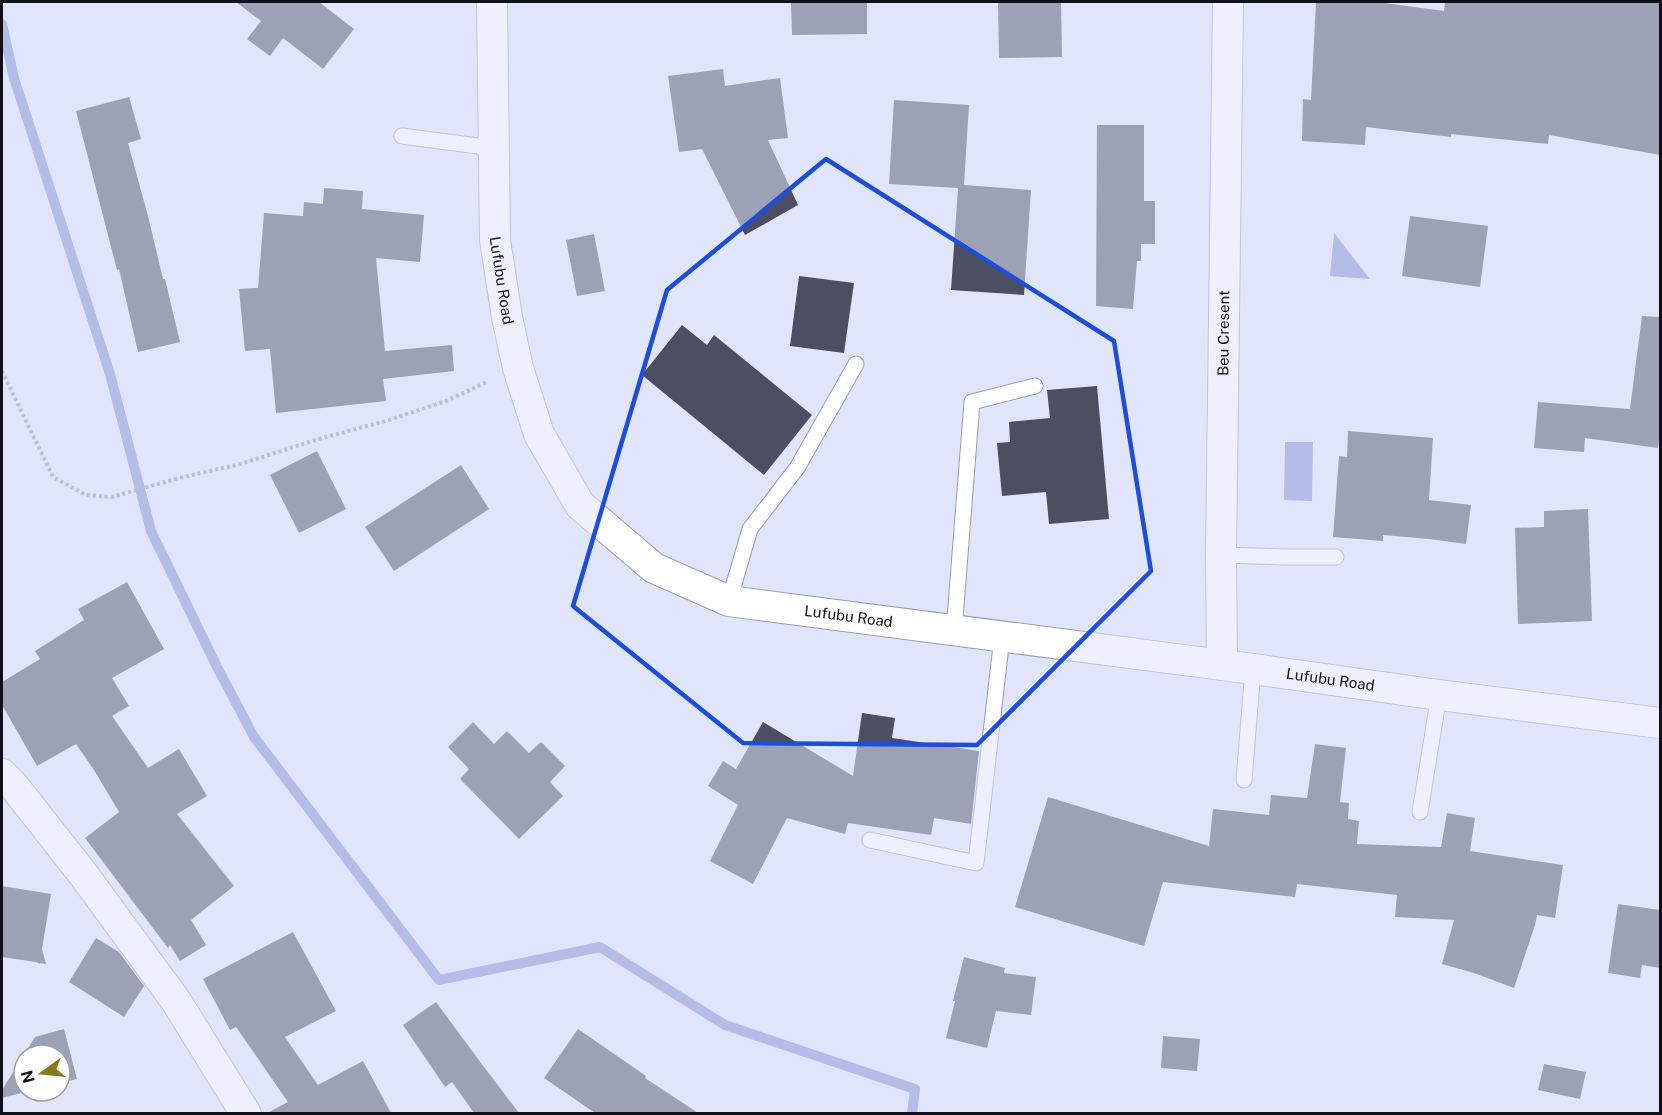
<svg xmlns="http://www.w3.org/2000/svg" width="1662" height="1115" viewBox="0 0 1662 1115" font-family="'Public Sans',sans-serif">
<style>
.water{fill:#7f8acf}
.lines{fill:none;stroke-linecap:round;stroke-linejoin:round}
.stream{stroke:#7f8acf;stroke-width:10}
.building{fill:#4b4f61}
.service-casing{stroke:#9a9eb4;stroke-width:17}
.minor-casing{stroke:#9a9eb4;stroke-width:32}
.path{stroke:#8c8fa0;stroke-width:4;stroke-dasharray:3 3;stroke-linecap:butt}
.service{stroke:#fff;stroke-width:15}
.minor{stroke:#fff;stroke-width:30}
.marked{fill:none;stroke:#1d4ed8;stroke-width:4.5;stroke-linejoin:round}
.labels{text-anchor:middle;stroke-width:6;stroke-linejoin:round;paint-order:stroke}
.street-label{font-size:15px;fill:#0f1018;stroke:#fff}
</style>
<rect width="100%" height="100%" fill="#e0e5fc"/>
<!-- water -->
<g class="water">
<path d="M 1334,233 L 1370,279 L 1330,276 Z"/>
<path d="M 1285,442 L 1313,442 L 1312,501 L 1284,500 Z"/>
</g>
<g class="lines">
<!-- stream -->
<path class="stream" d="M 2,24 L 14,78 L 110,374 L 151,531 L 217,667 L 254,737 L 439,980 L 600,947 L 725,1025 L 915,1089 L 912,1114"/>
</g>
<!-- building -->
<g class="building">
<path d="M 236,2 L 319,2 L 354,29 L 323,69 L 283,38 L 270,56 L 247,39 L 261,21 Z"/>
<path d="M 791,2 L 867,2 L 867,34 L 792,35 Z"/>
<path d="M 998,2 L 1061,2 L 1062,57 L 999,58 Z"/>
<path d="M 1316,2 L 1385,2 L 1385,3 L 1444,11 L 1445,2 L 1660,2 L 1660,155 L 1549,135 L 1548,144 L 1451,134 L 1451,137 L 1366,127 L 1365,145 L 1302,141 L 1303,99 L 1311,100 Z"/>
<path d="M 723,69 L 725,86 L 780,78 L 788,138 L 768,140 L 798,205 L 745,235 L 702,149 L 679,152 L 668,76 Z"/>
<path d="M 129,97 L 141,139 L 128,143 L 148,216 L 163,279 L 165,279 L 180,342 L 138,352 L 119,269 L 117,270 L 76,111 Z"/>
<path d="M 894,100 L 969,105 L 964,185 L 1031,190 L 1024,295 L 951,290 L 958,188 L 889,184 Z"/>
<path d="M 1097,125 L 1144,125 L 1144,201 L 1155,201 L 1155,244 L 1141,244 L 1141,261 L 1137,261 L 1133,309 L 1096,306 Z"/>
<path d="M 324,188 L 363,191 L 362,209 L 424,215 L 420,262 L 376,258 L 385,351 L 452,345 L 454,371 L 383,379 L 386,401 L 276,413 L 270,349 L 245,351 L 239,289 L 258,288 L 264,213 L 303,216 L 304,202 L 323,204 Z"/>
<path d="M 1410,216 L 1488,226 L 1480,287 L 1402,276 Z"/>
<path d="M 594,234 L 605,291 L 577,296 L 566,240 Z"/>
<path d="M 799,276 L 854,283 L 844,353 L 790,346 Z"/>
<path d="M 1642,316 L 1660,317 L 1660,431 L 1658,448 L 1585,438 L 1584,452 L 1534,448 L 1538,402 L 1630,409 Z"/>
<path d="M 682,325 L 707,345 L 714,335 L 812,415 L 764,475 L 642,375 Z"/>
<path d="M 1097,386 L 1109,519 L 1049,524 L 1046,492 L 1002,496 L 997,443 L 1010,442 L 1009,422 L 1050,418 L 1047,390 Z"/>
<path d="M 1348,431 L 1433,438 L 1429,500 L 1471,505 L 1466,544 L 1429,539 L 1383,535 L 1383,541 L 1333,537 L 1339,456 L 1347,457 Z"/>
<path d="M 317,451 L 346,509 L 299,533 L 270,475 Z"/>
<path d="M 461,465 L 489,509 L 394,571 L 365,527 Z"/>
<path d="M 1588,509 L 1592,621 L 1518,624 L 1515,528 L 1544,527 L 1544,511 Z"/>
<path d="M 127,582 L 164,649 L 112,678 L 129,706 L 112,716 L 148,768 L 179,749 L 207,796 L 177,814 L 234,886 L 191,920 L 206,945 L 180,961 L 170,945 L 168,948 L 85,838 L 119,812 L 94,770 L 76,744 L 37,766 L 2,705 L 2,682 L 40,659 L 35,651 L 84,620 L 78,609 Z"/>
<path d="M 862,713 L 895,718 L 892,738 L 979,751 L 971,824 L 934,818 L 931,835 L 848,823 L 845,834 L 787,818 L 753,884 L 710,861 L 738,805 L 708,786 L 723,761 L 736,769 L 763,722 L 853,776 Z"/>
<path d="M 473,722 L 494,744 L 507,731 L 529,753 L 541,742 L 565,766 L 550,782 L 563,796 L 519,839 L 460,779 L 469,769 L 448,747 Z"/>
<path d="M 1315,744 L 1346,748 L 1340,802 L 1349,803 L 1348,819 L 1359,821 L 1357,844 L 1441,847 L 1447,813 L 1475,818 L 1470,851 L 1563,865 L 1555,918 L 1537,915 L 1535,925 L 1514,988 L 1474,973 L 1442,964 L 1454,920 L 1395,917 L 1397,895 L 1297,884 L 1295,897 L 1163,882 L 1144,946 L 1015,907 L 1048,797 L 1209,846 L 1213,809 L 1269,815 L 1271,795 L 1307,798 Z"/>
<path d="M 2,886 L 51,894 L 42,949 L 46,964 L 40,963 L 40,964 L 36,962 L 2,957 Z"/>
<path d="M 1618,904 L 1660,910 L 1660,968 L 1642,965 L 1640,978 L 1608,973 Z"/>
<path d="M 293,932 L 336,1011 L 285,1037 L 318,1085 L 363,1061 L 391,1113 L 267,1113 L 288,1102 L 236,1027 L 230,1030 L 203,979 Z"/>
<path d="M 96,938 L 119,952 L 144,986 L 124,1017 L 69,982 Z"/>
<path d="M 964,957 L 1005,968 L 1004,973 L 1036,977 L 1031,1015 L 996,1011 L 987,1048 L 946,1038 L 955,1001 L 953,1001 Z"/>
<path d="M 436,1002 L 481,1063 L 519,1113 L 474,1113 L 452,1082 L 445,1087 L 403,1025 Z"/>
<path d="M 64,1029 L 77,1079 L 60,1083 L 60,1055 L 24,1055 L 24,1091 L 29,1091 L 2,1098 L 2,1090 L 35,1037 Z"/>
<path d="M 578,1029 L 646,1076 L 645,1078 L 698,1113 L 595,1113 L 544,1078 Z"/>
<path d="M 1163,1036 L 1200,1039 L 1197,1071 L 1161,1068 Z"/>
<path d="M 1544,1064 L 1586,1072 L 1580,1099 L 1538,1090 Z"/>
</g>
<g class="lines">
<defs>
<g id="service">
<path d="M 402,136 L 493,148"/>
<path d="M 1221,555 L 1284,557 L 1336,557"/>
<path d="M 729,601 L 750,529 L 797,468 L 856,364"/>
<path d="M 954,631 L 972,402 L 1035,386"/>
<path d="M 1244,780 L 1253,669"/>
<path d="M 1420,812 L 1439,695"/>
<path d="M 870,840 L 976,863 L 1002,637"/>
</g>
<g id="minor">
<path id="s1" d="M 492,2 L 495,240 L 507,317 L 518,368 L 539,434 L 580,505 L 654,568 L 729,601 L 1253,669 L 1439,695 L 1660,723"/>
<path id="s2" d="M 1222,665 L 1221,555 L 1228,2"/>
<path d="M 2,774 L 13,785 L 83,874 L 176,1001 L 246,1114"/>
</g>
</defs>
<!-- service casing -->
<use href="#service" class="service-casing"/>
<!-- minor casing -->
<use href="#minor" class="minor-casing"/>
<!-- path -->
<path class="path" d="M 2,371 L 53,477 L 86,495 L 112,497 L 175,479 L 240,464 L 319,439 L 389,420 L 446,401 L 487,382"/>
<!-- service -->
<use href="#service" class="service"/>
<!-- minor -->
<use href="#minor" class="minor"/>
</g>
<!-- marked area -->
<path d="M0 0H1662V1115H0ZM 826,159 L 1114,341 L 1151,571 L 977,745 L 743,743 L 573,606 L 667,290 Z" fill="#e0e5fc" fill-opacity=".55" fill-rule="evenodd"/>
<path class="marked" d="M 826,159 L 1114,341 L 1151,571 L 977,745 L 743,743 L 573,606 L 667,290 Z"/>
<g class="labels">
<!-- street labels -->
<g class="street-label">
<text dy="5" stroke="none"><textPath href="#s1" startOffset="279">Lufubu Road</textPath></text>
<text dy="5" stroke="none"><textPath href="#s2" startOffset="332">Beu Cresent</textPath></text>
<text dy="5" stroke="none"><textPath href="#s1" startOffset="819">Lufubu Road</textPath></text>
<text dy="5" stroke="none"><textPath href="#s1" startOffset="1305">Lufubu Road</textPath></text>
</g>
</g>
<!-- border -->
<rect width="1662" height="1115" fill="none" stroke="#0f1018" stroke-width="6"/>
<!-- north arrow -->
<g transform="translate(42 1073) rotate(255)"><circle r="28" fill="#ffffff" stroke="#9f9fa3" stroke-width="1.5"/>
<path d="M0-4.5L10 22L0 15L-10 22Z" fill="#8b781d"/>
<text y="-9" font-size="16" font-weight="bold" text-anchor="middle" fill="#0f1018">N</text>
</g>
</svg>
